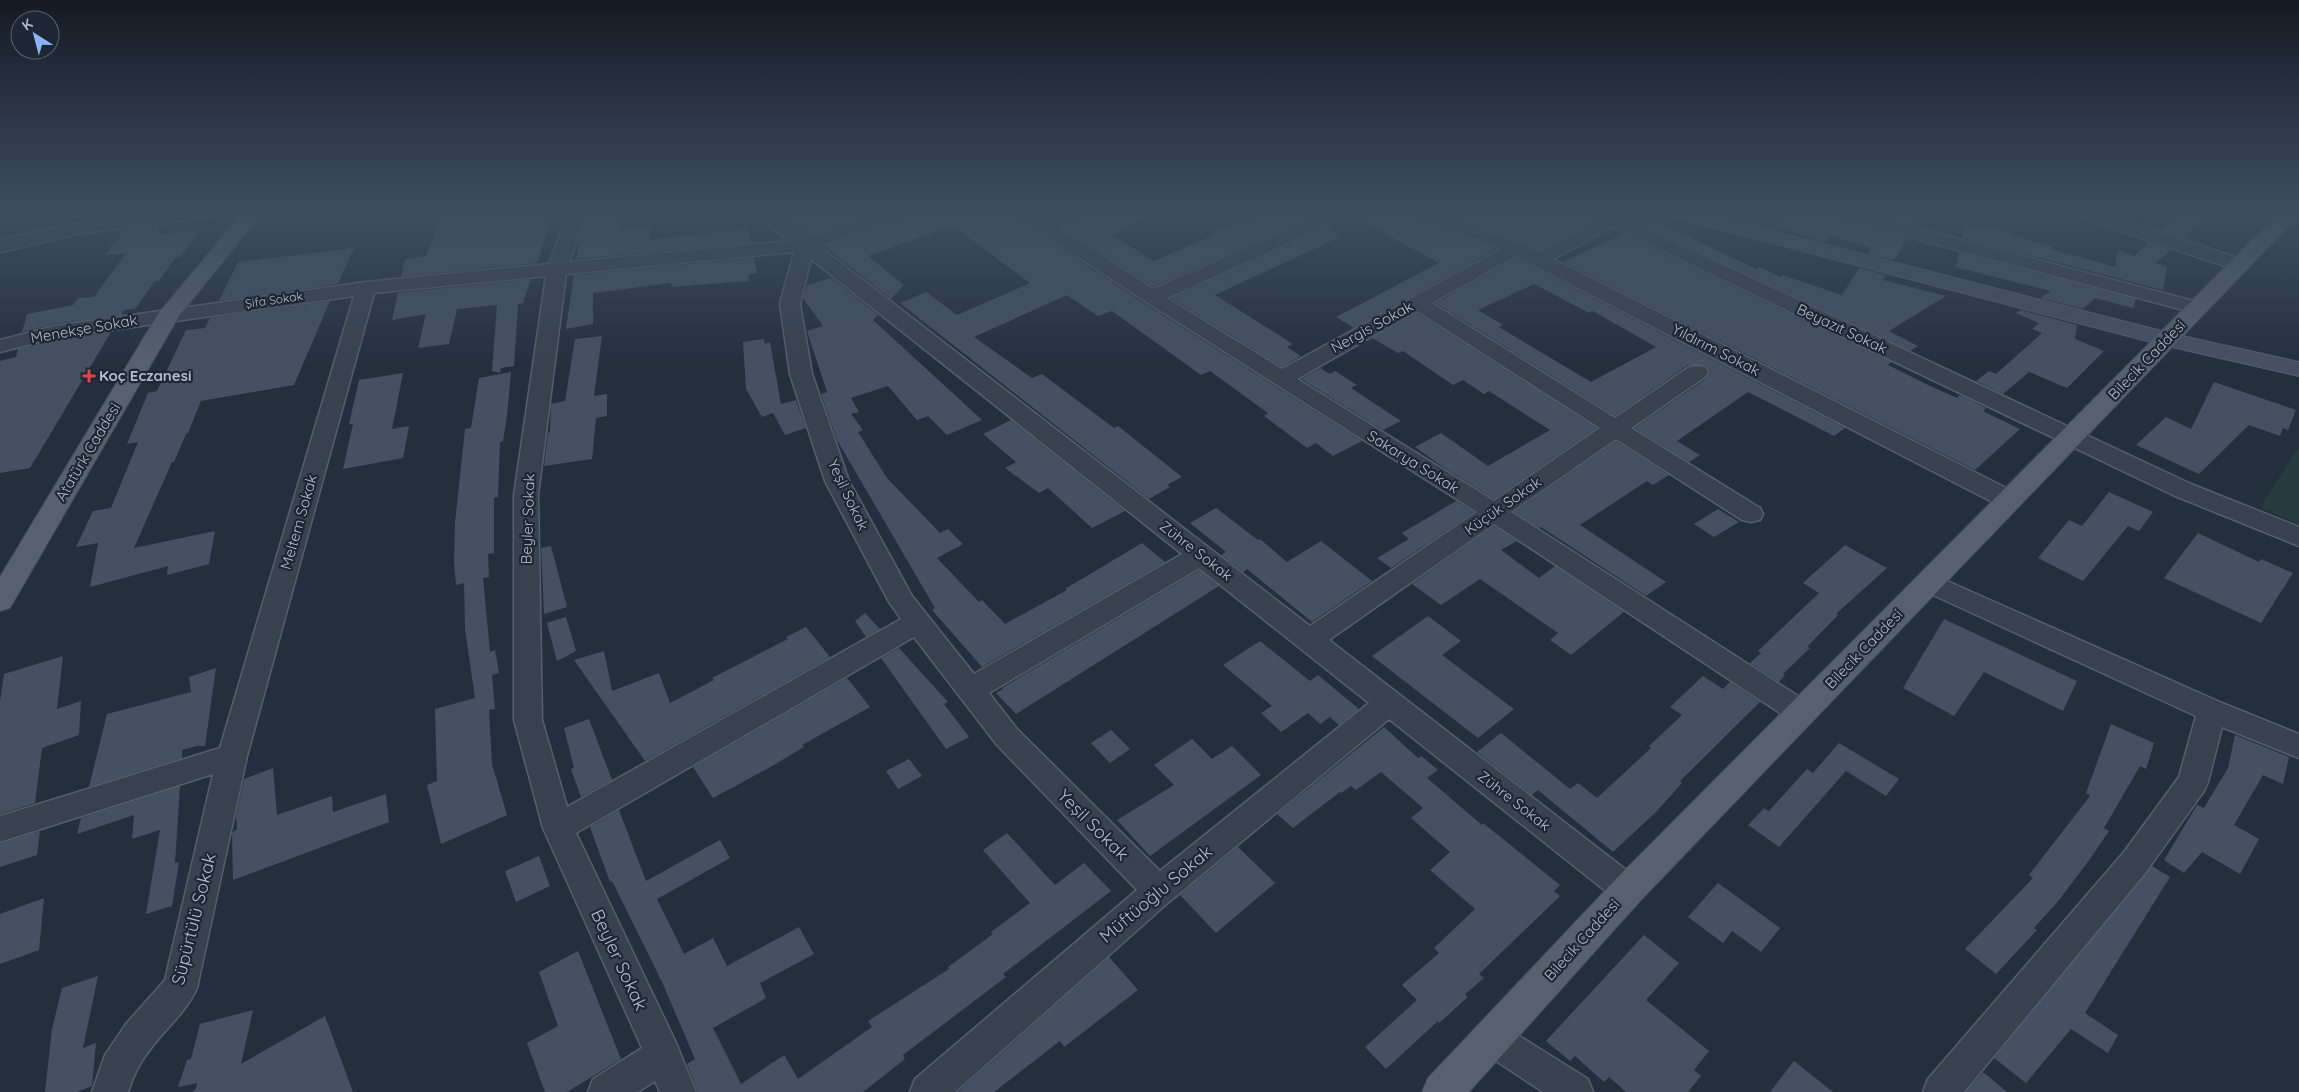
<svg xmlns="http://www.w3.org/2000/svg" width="2299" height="1092" viewBox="0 0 2299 1092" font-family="Quicksand,sans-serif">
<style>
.green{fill:#263c3f}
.building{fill:#455162;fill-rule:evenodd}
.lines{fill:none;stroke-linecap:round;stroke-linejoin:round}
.street-casing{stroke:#565f6c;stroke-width:3}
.secondary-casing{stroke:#565f6c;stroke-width:2}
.primary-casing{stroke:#414a57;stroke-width:2}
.street{fill:#38414e;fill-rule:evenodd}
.secondary{fill:#465061;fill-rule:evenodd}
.primary{fill:#56606e;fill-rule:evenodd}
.health-dot{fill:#e0444e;stroke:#1d2633;stroke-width:2}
.labels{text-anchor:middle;stroke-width:4.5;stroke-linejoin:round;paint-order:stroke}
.far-street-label{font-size:12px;fill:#b4bcc9;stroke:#1d2633}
.street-label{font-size:15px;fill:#b4bcc9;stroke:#1d2633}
.poi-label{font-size:15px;font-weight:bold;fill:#b4bcc9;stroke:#1d2633;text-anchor:start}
.near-street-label{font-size:18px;fill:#b4bcc9;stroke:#1d2633}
</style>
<rect width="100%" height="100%" fill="#242f3e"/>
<!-- green -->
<path class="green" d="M 2299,447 L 2299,524 L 2260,507 Z"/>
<!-- building -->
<g class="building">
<path d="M 443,212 L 554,212 L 537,263 L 401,277 L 405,259 L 426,256 Z"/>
<path d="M 589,212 L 624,212 L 620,230 L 651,227 L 649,240 L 748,229 L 751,243 L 576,259 L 580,238 Z"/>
<path d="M 777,212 L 880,212 L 810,235 Z"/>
<path d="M 913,212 L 1012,212 L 1016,218 L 1144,303 L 1362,441 L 1333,456 L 1316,443 L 1307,448 L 1264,416 L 1268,413 L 1210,371 L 1201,375 L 1112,311 L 1098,316 L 1067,295 L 974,337 L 1032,378 L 1042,374 L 1114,428 L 1118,426 L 1182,477 L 1167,485 L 1170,487 L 1149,499 L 900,303 L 926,292 L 957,315 L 1030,283 L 953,226 L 868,256 L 904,285 L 891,299 L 824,246 L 909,218 Z"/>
<path d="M 1094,212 L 1161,212 L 1119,230 L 1121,231 L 1112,235 L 1154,261 L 1215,234 L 1212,232 L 1260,214 L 1263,216 L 1273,212 L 1297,212 L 1308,218 L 1153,287 L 1063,227 L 1090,218 Z"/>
<path d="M 1353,212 L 1406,212 L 1410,218 L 1496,249 L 1354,328 L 1336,317 L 1439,263 L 1351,215 Z"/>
<path d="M 1439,212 L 1601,212 L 1593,221 L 1538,250 L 1524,242 Z"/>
<path d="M 1791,212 L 1824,212 L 1829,218 L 1907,239 L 1894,260 L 1868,254 L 1871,248 L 1829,235 L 1824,242 L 1776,226 Z"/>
<path d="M 1862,212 L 1900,212 L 1920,217 L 1915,226 Z"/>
<path d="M 2178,212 L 2210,212 L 2183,238 L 2160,230 Z"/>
<path d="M 1651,221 L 1658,224 L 1661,223 L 1756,269 L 1760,267 L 1781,277 L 1782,275 L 1842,295 L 1859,268 L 1886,275 L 1883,280 L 1946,296 L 1889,331 L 1918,346 L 1910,351 L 1642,225 Z"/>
<path d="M 1975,224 L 2023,237 L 2022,238 L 2052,246 L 2051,249 L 2115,267 L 2118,250 L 2135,256 L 2148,242 L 2171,250 L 2156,263 L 2167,267 L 2163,290 L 1962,238 L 1965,226 L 1973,228 Z"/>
<path d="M 158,226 L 159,234 L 200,231 L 180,257 L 176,257 L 159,281 L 155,281 L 135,309 L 124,310 L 121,315 L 54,324 L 22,332 L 27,314 L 73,305 L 78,298 L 94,297 L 126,253 L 105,255 L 125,230 Z"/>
<path d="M 1325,228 L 1340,237 L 1215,295 L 1293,344 L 1287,347 L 1301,356 L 1282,367 L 1171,298 Z"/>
<path d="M 1623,234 L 1891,362 L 1888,365 L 1928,385 L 1957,398 L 1960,395 L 1986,408 L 1983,411 L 2020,429 L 1975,470 L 1563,262 Z"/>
<path d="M 354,248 L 338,284 L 219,301 L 238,262 Z"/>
<path d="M 1959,252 L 2136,299 L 2133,308 L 2095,298 L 2083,309 L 2040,298 L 2051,291 L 1955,267 Z"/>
<path d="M 754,258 L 757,273 L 749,275 L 749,281 L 671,287 L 672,283 L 593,293 L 593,324 L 566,329 L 574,275 Z"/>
<path d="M 1516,258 L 1845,428 L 1834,436 L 1748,392 L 1677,441 L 1700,455 L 1689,462 L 1634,428 L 1706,379 L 1710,371 L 1705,365 L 1688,365 L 1615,416 L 1436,303 ZM 1534,284 L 1589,313 L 1593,311 L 1656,347 L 1591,382 L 1499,327 L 1503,325 L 1478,310 Z"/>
<path d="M 831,278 L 878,315 L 873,320 L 982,420 L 947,435 L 928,416 L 917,420 L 888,386 L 851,398 L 859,412 L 851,414 L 863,430 L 858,432 L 887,478 L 940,533 L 948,529 L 963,544 L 937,558 L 979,602 L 982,600 L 1005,624 L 1067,590 L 1065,589 L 1142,543 L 1165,562 L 982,667 L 932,610 L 935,608 L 837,440 L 821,394 L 827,392 L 807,331 L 823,326 L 803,298 L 807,285 Z"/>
<path d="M 531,279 L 523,303 L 518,304 L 514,366 L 501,368 L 500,373 L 492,371 L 497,305 L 457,309 L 449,344 L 418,348 L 426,314 L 392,320 L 398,293 Z"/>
<path d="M 330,301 L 294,385 L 201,401 L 188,433 L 186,434 L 174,462 L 172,462 L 134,548 L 215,531 L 209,564 L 167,575 L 168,566 L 90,587 L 98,543 L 76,547 L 93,511 L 111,508 L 138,442 L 127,444 L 148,393 L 157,391 L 186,330 L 205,328 L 210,318 Z"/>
<path d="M 2021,310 L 2077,325 L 2075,339 L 2104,351 L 2067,388 L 2029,372 L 2003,394 L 1976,381 L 1989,371 L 1996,374 L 2042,333 L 2032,329 L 2039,323 L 2016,313 Z"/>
<path d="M 1417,313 L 1597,428 L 1494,499 L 1443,467 L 1415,447 L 1441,433 L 1488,466 L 1550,430 L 1489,391 L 1484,394 L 1463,380 L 1453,385 L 1403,351 L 1398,353 L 1372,338 Z"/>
<path d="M 111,332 L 30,468 L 0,473 L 0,361 L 16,357 L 18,349 L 55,340 Z"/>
<path d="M 602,336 L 594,396 L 607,394 L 607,416 L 596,418 L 592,459 L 544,466 L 548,433 L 550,432 L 551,404 L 565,401 L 575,339 Z"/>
<path d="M 764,339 L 765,344 L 770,342 L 781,404 L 796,400 L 806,428 L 785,435 L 773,413 L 762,417 L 746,389 L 743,342 Z"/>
<path d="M 1320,368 L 1330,374 L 1335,371 L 1357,385 L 1351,388 L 1401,421 L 1383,430 L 1301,379 Z"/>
<path d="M 511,372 L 507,416 L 503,441 L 500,442 L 498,497 L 494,498 L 494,553 L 488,554 L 489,577 L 483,578 L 490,652 L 495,650 L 499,673 L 492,675 L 495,709 L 489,710 L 492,764 L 507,815 L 441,844 L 427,785 L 437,781 L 435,709 L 475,698 L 465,629 L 464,583 L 456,585 L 454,562 L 455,523 L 465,429 L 471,428 L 479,378 Z"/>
<path d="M 403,373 L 392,429 L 409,426 L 403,458 L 343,469 L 353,424 L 349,424 L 359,380 Z"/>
<path d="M 2214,382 L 2296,410 L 2288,430 L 2283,428 L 2280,436 L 2249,425 L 2199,474 L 2136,445 L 2166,417 L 2191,429 Z"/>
<path d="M 1011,420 L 1125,511 L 1092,528 L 1048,488 L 1039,493 L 1005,468 L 1016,462 L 983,434 Z"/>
<path d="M 1616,441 L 1669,475 L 1653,485 L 1647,481 L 1580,525 L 1666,582 L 1646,596 L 1541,527 L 1539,528 L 1514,512 Z"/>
<path d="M 2109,492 L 2153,512 L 2139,531 L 2128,526 L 2083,581 L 2038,558 L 2069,520 L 2082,526 Z"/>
<path d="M 1456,501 L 1474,512 L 1391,568 L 1377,558 L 1409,539 L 1402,533 Z"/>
<path d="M 1216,508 L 1258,540 L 1260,539 L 1287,562 L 1321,541 L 1372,581 L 1312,622 L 1247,569 L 1243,572 L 1221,555 L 1226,552 L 1190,523 Z"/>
<path d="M 1718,509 L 1739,522 L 1714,537 L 1694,524 Z"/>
<path d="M 1494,526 L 1517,541 L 1501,550 L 1539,578 L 1555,566 L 1624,612 L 1571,655 L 1550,640 L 1558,633 L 1480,579 L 1441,605 L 1412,584 Z"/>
<path d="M 2198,533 L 2259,562 L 2261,559 L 2293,573 L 2261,623 L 2164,578 Z"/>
<path d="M 1845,545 L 1887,568 L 1836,614 L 1838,615 L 1807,647 L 1810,648 L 1783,674 L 1785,675 L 1779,682 L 1750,663 L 1761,653 L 1758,651 L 1819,593 L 1803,583 Z"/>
<path d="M 551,546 L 567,607 L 544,614 L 541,548 Z"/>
<path d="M 1199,570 L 1219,586 L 1016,714 L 996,693 L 1003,689 L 1002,688 Z"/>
<path d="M 865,613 L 880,629 L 866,637 L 855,621 Z"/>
<path d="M 1428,616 L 1461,641 L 1442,655 L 1514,709 L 1478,738 L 1372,656 Z"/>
<path d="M 566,617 L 576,651 L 557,661 L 547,623 Z"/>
<path d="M 1944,619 L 2077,681 L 2063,711 L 1984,672 L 1954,716 L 1903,688 Z"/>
<path d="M 806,627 L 830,657 L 645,761 L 574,660 L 604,651 L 612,691 L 659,673 L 670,703 L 714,680 L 712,678 L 788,639 L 786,637 Z"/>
<path d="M 1260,641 L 1310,681 L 1318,675 L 1359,709 L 1339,725 L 1330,717 L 1320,724 L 1308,713 L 1281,732 L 1261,713 L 1272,706 L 1223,665 Z"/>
<path d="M 899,648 L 948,702 L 944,704 L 969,737 L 946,749 L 881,658 Z"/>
<path d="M 63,656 L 57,709 L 81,701 L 79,735 L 42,748 L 35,803 L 0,814 L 0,701 L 4,674 Z"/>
<path d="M 216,668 L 205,746 L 198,746 L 197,744 L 197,746 L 182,750 L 182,758 L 89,787 L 107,714 L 191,692 L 189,677 Z"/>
<path d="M 1703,676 L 1723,689 L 1730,682 L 1760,702 L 1680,781 L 1682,783 L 1657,811 L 1613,852 L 1538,790 L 1532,795 L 1477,752 L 1501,733 L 1570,789 L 1578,783 L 1597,798 L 1651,748 L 1649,746 L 1682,715 L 1670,707 Z"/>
<path d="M 847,678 L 870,707 L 802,745 L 804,747 L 767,769 L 713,798 L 693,767 Z"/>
<path d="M 589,719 L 612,780 L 581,797 L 571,769 L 574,768 L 564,728 Z"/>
<path d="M 2111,724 L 2154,743 L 2146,769 L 2140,766 L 2104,828 L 2109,831 L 2090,859 L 2059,900 L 2034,928 L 2037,930 L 1996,974 L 1965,949 L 2033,878 L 2029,875 L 2090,796 L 2086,793 Z"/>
<path d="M 1384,727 L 1418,758 L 1421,756 L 1438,770 L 1427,778 L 1482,825 L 1483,823 L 1560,885 L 1554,891 L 1560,896 L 1479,974 L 1484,978 L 1465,994 L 1468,997 L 1439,1023 L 1438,1021 L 1386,1069 L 1365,1047 L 1417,1000 L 1402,985 L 1439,953 L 1434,948 L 1475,909 L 1430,870 L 1450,852 L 1411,818 L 1423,808 L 1381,772 L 1356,790 L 1351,786 L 1341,793 L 1340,792 L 1293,828 L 1277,814 Z"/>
<path d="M 1111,730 L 1130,749 L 1110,763 L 1091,743 Z"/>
<path d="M 2235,735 L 2289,757 L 2283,784 L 2263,775 L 2234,825 L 2259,839 L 2240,874 L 2202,852 L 2184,873 L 2164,860 L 2197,805 L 2204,808 L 2228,768 Z"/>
<path d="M 1192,739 L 1212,759 L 1232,746 L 1261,775 L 1150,856 L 1117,820 L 1174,785 L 1154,765 Z"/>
<path d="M 1839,743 L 1899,779 L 1886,796 L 1846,771 L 1779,847 L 1748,825 L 1764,808 L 1769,811 L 1807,769 L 1813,773 Z"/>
<path d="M 909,759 L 922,776 L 898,789 L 886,771 Z"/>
<path d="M 273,768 L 277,815 L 332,796 L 333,812 L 386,794 L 389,822 L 233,880 L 232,833 L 237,829 L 236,816 L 244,779 Z"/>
<path d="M 180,786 L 175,863 L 179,862 L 172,906 L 146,914 L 160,830 L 132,839 L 134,815 L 77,834 L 81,818 Z"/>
<path d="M 619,810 L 646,881 L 720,840 L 730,858 L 657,899 L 684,954 L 713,938 L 727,966 L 799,927 L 814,954 L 760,983 L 766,998 L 713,1028 L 741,1084 L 784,1055 L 798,1079 L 872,1027 L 868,1021 L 949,969 L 948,967 L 993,934 L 991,932 L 1030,903 L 983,850 L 1007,833 L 1055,885 L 1084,863 L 1111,891 L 1003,974 L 1006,977 L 903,1055 L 905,1059 L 863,1092 L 698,1092 L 687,1064 L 695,1059 L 663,984 L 612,881 L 610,882 L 590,827 Z"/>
<path d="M 40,831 L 37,855 L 0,867 L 0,844 Z"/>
<path d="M 1238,847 L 1275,883 L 1216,933 L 1180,895 Z"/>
<path d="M 539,856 L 550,886 L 516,902 L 505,871 Z"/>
<path d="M 2152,866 L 2170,877 L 2085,1013 L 2118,1035 L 2108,1053 L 2071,1029 L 2026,1083 L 1994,1058 Z"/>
<path d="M 1718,883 L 1780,928 L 1761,952 L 1732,931 L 1723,943 L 1688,917 Z"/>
<path d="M 44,898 L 39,950 L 0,964 L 0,914 Z"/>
<path d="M 1644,935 L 1679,963 L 1646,1000 L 1709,1051 L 1694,1070 L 1701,1076 L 1688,1092 L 1626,1092 L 1609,1077 L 1604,1082 L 1575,1056 L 1570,1061 L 1546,1041 Z"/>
<path d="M 578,951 L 621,1059 L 567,1092 L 545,1092 L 527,1043 L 558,1026 L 539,972 Z"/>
<path d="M 1109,957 L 1138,990 L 1064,1047 L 1060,1041 L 994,1092 L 958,1092 Z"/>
<path d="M 98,976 L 83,1048 L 96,1043 L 92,1086 L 77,1092 L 45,1092 L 52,1029 L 62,988 Z"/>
<path d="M 253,1010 L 241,1064 L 325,1016 L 353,1092 L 192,1092 L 196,1089 L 197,1083 L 178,1087 L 187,1060 L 191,1059 L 200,1024 Z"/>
<path d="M 1794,1061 L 1833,1092 L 1770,1092 Z"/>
<path d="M 1983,1072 L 2007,1092 L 1966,1092 Z"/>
</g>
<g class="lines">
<defs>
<g id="street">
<path d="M 163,212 L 220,212 L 217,216 L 211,217 L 78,234 L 0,252 L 0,240 C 54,226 108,218 163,212 Z"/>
<path d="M 569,212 L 587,212 L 569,262 L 788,241 L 754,212 L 774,212 L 808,238 L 885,212 L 911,212 L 908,216 L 819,246 L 1310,626 L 1477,512 L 1145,301 L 1017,216 L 1014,212 L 1035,212 L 1046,219 L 1067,212 L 1092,212 L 1089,216 L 1059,227 L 1153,289 L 1327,212 L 1351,212 L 1348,216 L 1167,298 L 1282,369 L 1501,249 L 1411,216 L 1408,212 L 1434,212 L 1523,244 L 1538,252 L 1605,217 L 1606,212 L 1624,212 L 1623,218 L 2191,484 L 2299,527 L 2299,546 L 2175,496 L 1613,227 L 1553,259 L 2018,494 L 2021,500 L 2018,506 L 2009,508 L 2000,506 L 1516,256 L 1432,303 L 1615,418 L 1689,367 L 1697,366 L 1705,367 L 1708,372 L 1705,377 L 1631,428 L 1760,508 L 1763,514 L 1760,520 L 1751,522 L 1742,520 L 1616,439 L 1511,512 L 1812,705 L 1816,713 L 1812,721 L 1802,724 L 1792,721 L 1494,524 L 1329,640 L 1639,880 L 1644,890 L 1639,900 L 1628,904 L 1617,900 L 1389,719 L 1170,901 L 955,1092 L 910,1092 L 915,1079 L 1137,890 L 997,745 L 914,637 L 576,833 L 676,1043 L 696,1092 L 660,1092 L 655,1081 L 638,1092 L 588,1092 L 593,1079 L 642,1048 L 543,828 L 514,720 L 514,495 L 546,276 L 374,293 L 247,756 L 197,988 C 187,1011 167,1027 152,1047 C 141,1060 133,1076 128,1092 L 92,1092 L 105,1055 L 126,1024 L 165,980 L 213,774 L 0,842 L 0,816 L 220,748 L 354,296 L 55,338 L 0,352 L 0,340 L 54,326 L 366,282 L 549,264 ZM 794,252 L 780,304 L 790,374 L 825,481 L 889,602 L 901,619 L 567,807 L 542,720 L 538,495 L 566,274 ZM 811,259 L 1182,554 L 974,674 L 912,596 L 849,481 L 812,374 L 800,304 ZM 1417,311 L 1600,428 L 1494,501 L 1297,379 ZM 1199,568 L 1369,703 L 1160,871 L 1017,729 L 989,693 Z"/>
<path d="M 1758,212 L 1781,212 L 1778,216 C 1765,222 1747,236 1731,232 L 1729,228 L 1731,224 Z"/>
<path d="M 1826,212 L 1855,212 L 2205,304 L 2208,308 L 2205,312 L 2198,314 L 2191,312 L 1829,216 Z"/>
<path d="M 2074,212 L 2100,212 L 2247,261 L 2250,265 L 2247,269 L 2240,271 L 2233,269 L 2077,216 Z"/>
<path d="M 1929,573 L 2222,703 L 2299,734 L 2299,758 L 2222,727 L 2208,782 L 2204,791 L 2146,872 L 1964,1092 L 1923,1092 L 1928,1079 L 2124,852 L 2179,777 L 2196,716 L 1920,589 L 1916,582 L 1920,575 Z"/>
<path d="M 1493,1022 L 1505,1027 L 1588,1079 L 1593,1092 L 1543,1092 L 1481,1051 L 1475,1039 L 1481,1027 Z"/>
</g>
<path id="secondary" d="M 1665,212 L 1698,212 L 2169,333 L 2299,362 L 2299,376 L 2159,344 L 1668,216 Z"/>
<g id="primary">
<path d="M 243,212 L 263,212 L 179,316 L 10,608 L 0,611 L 0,577 L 158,314 Z"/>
<path d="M 2280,212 L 2299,212 L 2299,215 L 1640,901 L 1469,1092 L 1422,1092 L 1428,1078 L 1616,879 Z"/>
</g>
</defs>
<!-- street casing -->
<use href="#street" class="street-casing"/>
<!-- secondary casing -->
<use href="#secondary" class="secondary-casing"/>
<!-- primary casing -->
<use href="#primary" class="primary-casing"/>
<!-- street -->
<use href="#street" class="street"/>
<!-- secondary -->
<use href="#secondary" class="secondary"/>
<!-- primary -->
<use href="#primary" class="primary"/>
</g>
<!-- sky -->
<linearGradient id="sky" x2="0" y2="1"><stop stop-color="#141a22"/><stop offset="0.58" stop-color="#3f4d63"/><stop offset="1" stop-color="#3f4d63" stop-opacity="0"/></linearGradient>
<rect width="2299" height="365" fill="url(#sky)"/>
<!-- markers -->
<path class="health-dot" d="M86.5 368.5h5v5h5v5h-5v5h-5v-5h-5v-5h5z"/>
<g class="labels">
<!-- far-street labels -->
<g class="far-street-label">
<text transform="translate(274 300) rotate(-8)" y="4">Şifa Sokak</text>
</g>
<!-- street labels -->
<g class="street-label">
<text transform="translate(1372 327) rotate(-29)" y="5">Nergis Sokak</text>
<text transform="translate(84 329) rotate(-10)" y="5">Menekşe Sokak</text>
<text transform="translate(1842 329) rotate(25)" y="5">Beyazıt Sokak</text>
<text transform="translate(1716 350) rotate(27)" y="5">Yıldırım Sokak</text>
<text transform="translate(2147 360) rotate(-46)" y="5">Bilecik Caddesi</text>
<text transform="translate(88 452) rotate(-59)" y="5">Atatürk Caddesi</text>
<text transform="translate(1413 462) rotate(32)" y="5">Sakarya Sokak</text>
<text transform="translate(848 495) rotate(65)" y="5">Yeşil Sokak</text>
<text transform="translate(1503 506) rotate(-35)" y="5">Küçük Sokak</text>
<text transform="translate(528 519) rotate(-88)" y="5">Beyler Sokak</text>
<text transform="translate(299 522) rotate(-74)" y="5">Meltem Sokak</text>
<text transform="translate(1196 551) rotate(38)" y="5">Zühre Sokak</text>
<text transform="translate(1864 649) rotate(-46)" y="5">Bilecik Caddesi</text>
<text transform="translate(1514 801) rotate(38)" y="5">Zühre Sokak</text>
<text transform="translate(1582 940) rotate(-48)" y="5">Bilecik Caddesi</text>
</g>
<!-- poi labels -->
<g class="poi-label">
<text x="99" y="381">Koç Eczanesi</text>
</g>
<!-- near-street labels -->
<g class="near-street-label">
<text transform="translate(1093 825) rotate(45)" y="6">Yeşil Sokak</text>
<text transform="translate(1156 894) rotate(-40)" y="6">Müftüoğlu Sokak</text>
<text transform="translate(194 919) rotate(-76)" y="6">Süpürtülü Sokak</text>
<text transform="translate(619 960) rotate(65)" y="6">Beyler Sokak</text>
</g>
</g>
<!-- north arrow -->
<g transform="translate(35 35) rotate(324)"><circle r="24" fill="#1d2633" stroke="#59626f"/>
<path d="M0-4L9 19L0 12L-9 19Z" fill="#8ab4f8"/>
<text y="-8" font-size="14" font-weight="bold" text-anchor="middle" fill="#b4bcc9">K</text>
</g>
</svg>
